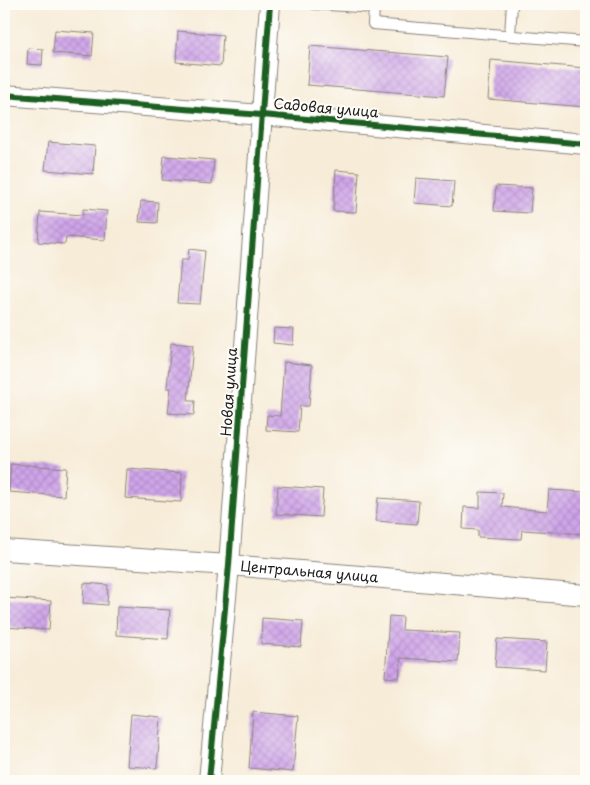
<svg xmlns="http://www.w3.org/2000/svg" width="590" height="785" viewBox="0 0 590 785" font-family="'Playpen Sans',sans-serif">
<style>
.building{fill:url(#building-cross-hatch)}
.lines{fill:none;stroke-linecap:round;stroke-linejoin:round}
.lane-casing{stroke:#8a847a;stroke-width:12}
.street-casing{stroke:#8a847a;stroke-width:22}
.lane{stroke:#fff;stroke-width:10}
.street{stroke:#fff;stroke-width:20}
.cycleway-casing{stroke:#fdfcf7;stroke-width:9}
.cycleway{stroke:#1b5e20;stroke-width:6}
.labels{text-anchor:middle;stroke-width:4;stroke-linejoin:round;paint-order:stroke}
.street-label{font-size:14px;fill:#1c1c1c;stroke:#fdfcf7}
</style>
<defs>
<pattern id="building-cross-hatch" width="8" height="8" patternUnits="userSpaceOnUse" patternTransform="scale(1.25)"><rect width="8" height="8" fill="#cfa5e9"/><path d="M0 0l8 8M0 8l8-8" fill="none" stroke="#b18dc7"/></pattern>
</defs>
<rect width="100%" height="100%" fill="#fdfcf7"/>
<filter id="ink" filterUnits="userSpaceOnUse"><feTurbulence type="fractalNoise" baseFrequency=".02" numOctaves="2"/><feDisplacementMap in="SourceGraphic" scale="10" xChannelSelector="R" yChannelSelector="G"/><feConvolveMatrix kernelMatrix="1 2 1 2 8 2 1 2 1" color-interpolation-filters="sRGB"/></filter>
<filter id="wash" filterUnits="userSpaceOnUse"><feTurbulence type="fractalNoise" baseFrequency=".0096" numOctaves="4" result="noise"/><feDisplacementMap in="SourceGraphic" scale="20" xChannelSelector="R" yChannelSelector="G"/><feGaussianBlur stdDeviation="1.12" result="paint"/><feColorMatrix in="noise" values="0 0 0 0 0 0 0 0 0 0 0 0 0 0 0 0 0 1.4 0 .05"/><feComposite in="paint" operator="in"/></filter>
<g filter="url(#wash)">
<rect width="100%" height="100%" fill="#f7ecd8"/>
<g id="blocks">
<!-- building -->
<g class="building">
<path d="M 55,30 L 94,33 L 92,56 L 53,53 Z"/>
<path d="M 178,31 L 223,35 L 221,66 L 176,62 Z"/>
<path d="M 310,46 L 448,57 L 444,96 L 307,85 Z"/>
<path d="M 28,48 L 43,49 L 42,65 L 27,64 Z"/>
<path d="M 491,60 L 586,68 L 586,107 L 488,99 Z"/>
<path d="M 48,142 L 95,146 L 93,174 L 45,170 Z"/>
<path d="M 164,156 L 214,160 L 212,184 L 162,180 Z"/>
<path d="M 336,170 L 359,172 L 356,212 L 333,211 Z"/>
<path d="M 416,178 L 454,181 L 452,206 L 414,203 Z"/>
<path d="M 496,186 L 532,188 L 530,213 L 494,211 Z"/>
<path d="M 141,201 L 158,202 L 157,223 L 139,222 Z"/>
<path d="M 83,209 L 107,211 L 105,240 L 66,237 L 65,244 L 38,242 L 40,212 L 83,215 Z"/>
<path d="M 189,249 L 205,251 L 200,304 L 177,303 L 181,260 L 188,260 Z"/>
<path d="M 274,328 L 294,329 L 293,345 L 273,343 Z"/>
<path d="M 171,343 L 193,345 L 188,401 L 195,401 L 194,415 L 168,413 L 171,388 L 167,388 Z"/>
<path d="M 284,362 L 312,365 L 309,406 L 300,406 L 298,432 L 266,430 L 267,415 L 280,416 Z"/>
<path d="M 11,464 L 66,468 L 64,496 L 9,492 Z"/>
<path d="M 127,469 L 182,473 L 181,502 L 125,498 Z"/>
<path d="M 278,486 L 323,489 L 321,517 L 276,514 Z"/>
<path d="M 549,490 L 586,492 L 585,534 L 522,530 L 521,539 L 478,537 L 478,530 L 463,529 L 464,507 L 480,508 L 480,492 L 503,493 L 502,507 L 547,511 Z"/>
<path d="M 378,498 L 419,501 L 417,524 L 376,521 Z"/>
<path d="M 84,583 L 108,585 L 107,605 L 83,603 Z"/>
<path d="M 4,598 L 51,601 L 49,630 L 4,627 Z"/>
<path d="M 117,607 L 170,610 L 168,639 L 116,635 Z"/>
<path d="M 389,616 L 403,617 L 402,630 L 460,633 L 458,662 L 401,658 L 399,678 L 385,677 Z"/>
<path d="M 262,618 L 303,621 L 301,647 L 261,644 Z"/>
<path d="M 497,639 L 547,642 L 545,670 L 495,667 Z"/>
<path d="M 253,712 L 298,716 L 293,772 L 249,768 Z"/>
<path d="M 131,714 L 161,717 L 157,768 L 127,766 Z"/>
</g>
</g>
</g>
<g filter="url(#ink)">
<use href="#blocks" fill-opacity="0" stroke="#8a847a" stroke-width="1"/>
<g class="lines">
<defs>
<g id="lane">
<path d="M 314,4 L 374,8 L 373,24 L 586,42"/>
<path d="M 510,35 L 512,4"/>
</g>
<g id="street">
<path d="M 4,95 L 262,115 L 586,144"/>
<path id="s1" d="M 4,550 L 229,565 L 586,595"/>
<path d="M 209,781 L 229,565 L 270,4"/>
</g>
</defs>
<!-- lane casing -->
<use href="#lane" class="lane-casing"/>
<!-- street casing -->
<use href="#street" class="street-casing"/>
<!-- lane -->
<use href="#lane" class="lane"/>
<!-- street -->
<use href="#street" class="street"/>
<defs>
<g id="cycleway">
<path d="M 4,95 L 262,115 L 586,144"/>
<path d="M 209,781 L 229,565 L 270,4"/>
</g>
</defs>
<!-- cycleway casing -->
<use href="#cycleway" class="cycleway-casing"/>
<!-- cycleway -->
<use href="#cycleway" class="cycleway"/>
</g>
</g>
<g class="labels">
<!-- street labels -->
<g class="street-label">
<text transform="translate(326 108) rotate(5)" y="5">Садовая улица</text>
<text transform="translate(229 392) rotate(-86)" y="5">Новая улица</text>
<text dy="5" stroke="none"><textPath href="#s1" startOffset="306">Центральная улица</textPath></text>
</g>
</g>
<!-- margin -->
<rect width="590" height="785" fill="none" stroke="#fdfcf7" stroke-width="20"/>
</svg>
